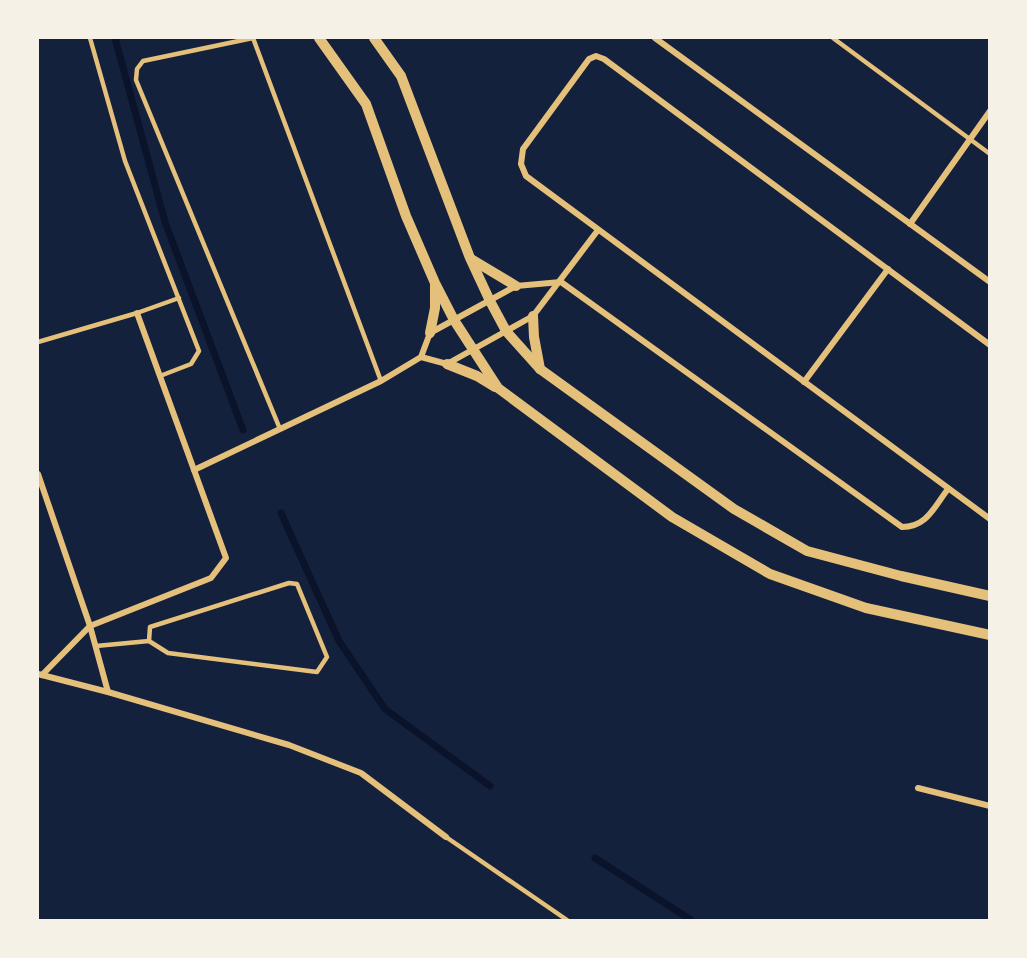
<svg xmlns="http://www.w3.org/2000/svg" width="1027" height="958" viewBox="0 0 1027 958" font-family="'Exo 2',sans-serif">
<style>
.lines{fill:none;stroke-linecap:round;stroke-linejoin:round}
.stream{stroke:#0b132b;stroke-width:7}
.service{stroke:#e5c07b;stroke-width:4.5}
.minor{stroke:#e5c07b;stroke-width:6}
.tertiary{stroke:#e5c07b;stroke-width:10}
</style>
<rect width="100%" height="100%" fill="#14213d"/>
<g class="lines">
<!-- stream -->
<g class="stream">
<path d="M 115,38 L 165,222 L 243,430"/>
<path d="M 281,513 L 339,641 L 385,709 L 490,786"/>
<path d="M 595,858 L 691,920"/>
</g>
<!-- service -->
<g class="service">
<path d="M 90,38 L 125,161 L 199,351 L 191,364 L 160,376"/>
<path d="M 833,38 L 990,154"/>
<path d="M 38,342 L 137,313 L 179,298"/>
<path d="M 280,429 L 136,80 L 137,69 L 143,61 L 253,38 L 381,381"/>
<path d="M 96,646 L 149,641 L 168,653 L 317,672 L 327,657 L 297,584 L 289,583 L 150,627 L 149,641"/>
<path d="M 446,837 L 567,920"/>
</g>
<!-- minor -->
<g class="minor">
<path d="M 655,38 L 990,282"/>
<path d="M 910,224 L 990,111"/>
<path d="M 990,345 L 604,59 L 596,56 L 589,59 L 523,149 L 521,164 L 526,176 L 990,519"/>
<path d="M 421,357 L 447,364 L 533,316 L 598,230"/>
<path d="M 804,382 L 888,269"/>
<path d="M 194,470 L 381,381 L 421,357 L 430,333 L 516,286 L 561,282 L 902,527 C 927,527 934,507 948,489"/>
<path d="M 38,474 L 90,626 L 108,692"/>
<path d="M 38,674 L 108,692 L 289,745 L 361,773 L 446,837"/>
<path d="M 42,675 L 90,626 L 211,578 L 226,558 L 137,313"/>
<path d="M 918,788 L 990,806"/>
</g>
<!-- tertiary -->
<g class="tertiary">
<path d="M 319,38 L 366,104 L 406,216 L 435,283 L 454,320 L 498,388 L 672,517 L 770,574 L 866,608 L 990,635"/>
<path d="M 374,38 L 401,76 L 470,258 L 490,301 L 506,331 L 540,369 L 734,509 L 807,551 L 901,576 L 990,596"/>
<path d="M 471,259 L 516,286"/>
<path d="M 533,316 L 534,337 L 540,369"/>
<path d="M 430,333 L 435,308 L 435,286"/>
<path d="M 447,364 L 477,376 L 495,387"/>
</g>
</g>
<!-- border -->
<rect width="1027" height="958" fill="none" stroke="#f6f1e7" stroke-width="78"/>
</svg>
